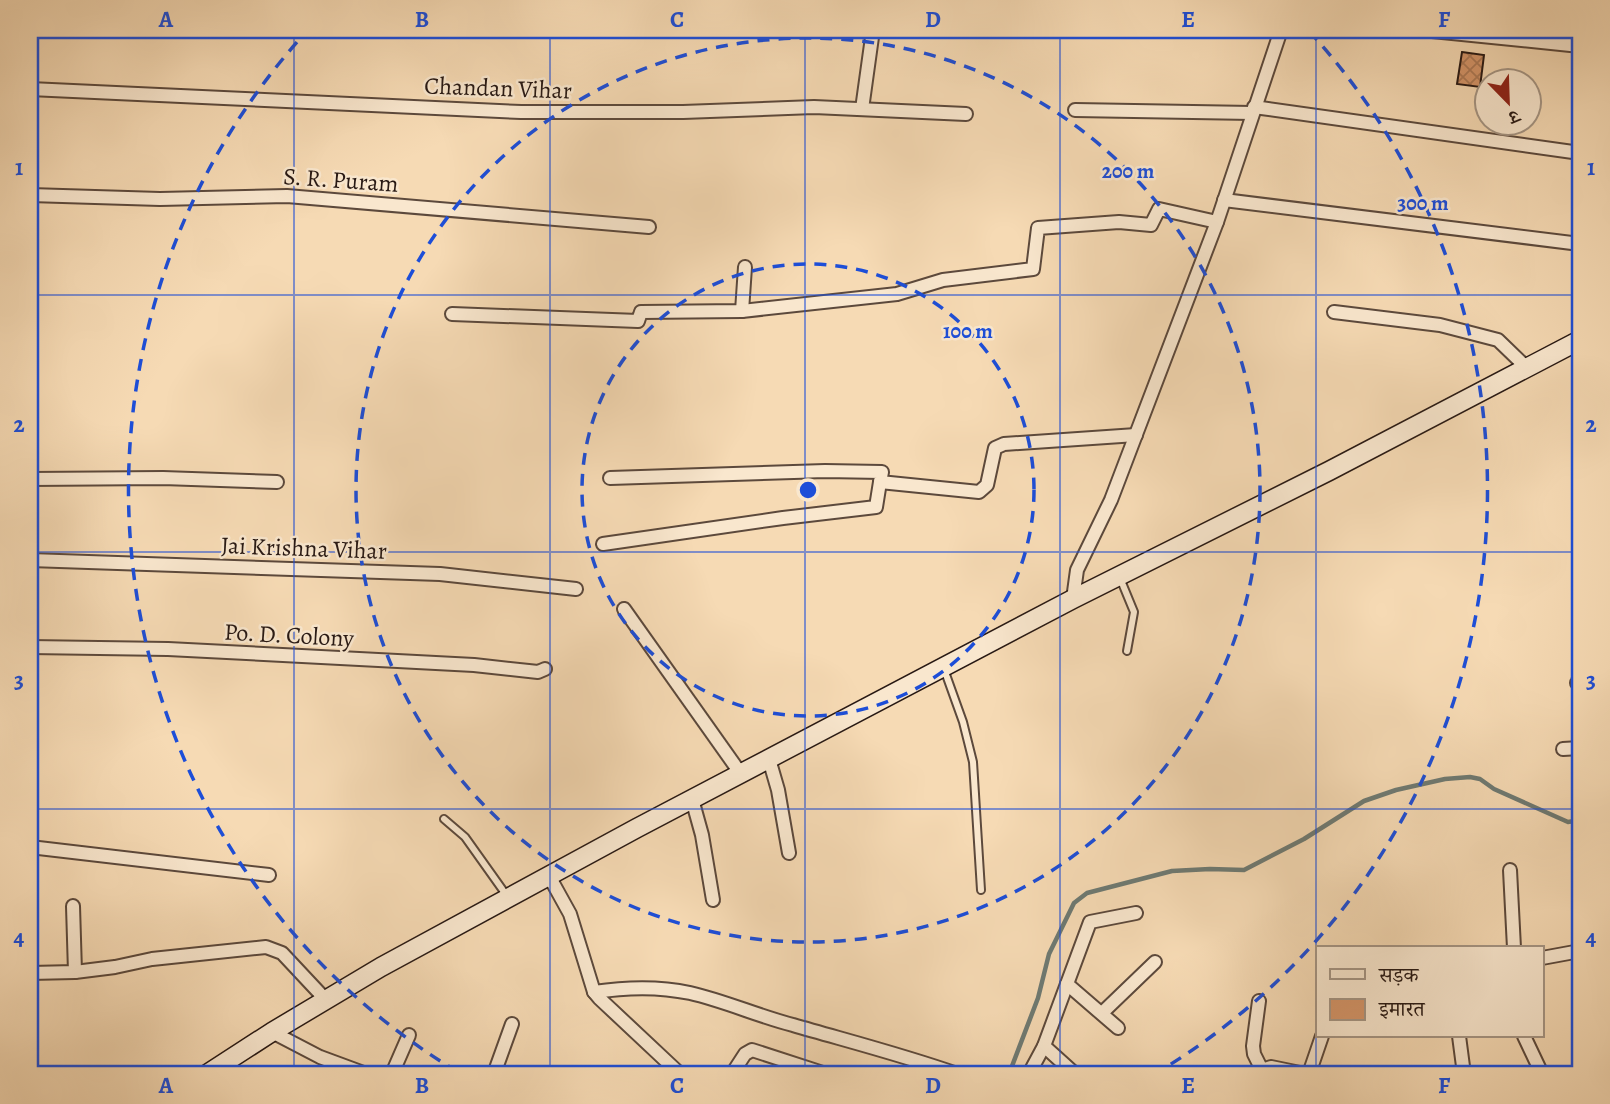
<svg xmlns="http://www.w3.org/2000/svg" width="1610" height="1104" viewBox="0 0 1610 1104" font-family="Alegreya,'Noto Serif Devanagari',serif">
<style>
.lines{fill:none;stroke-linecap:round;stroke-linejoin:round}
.stream{stroke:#6e7a73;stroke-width:4.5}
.building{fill:url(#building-cross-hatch);stroke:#281914;stroke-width:2}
.lane-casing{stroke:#5c493c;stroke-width:10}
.street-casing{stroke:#5c493c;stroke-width:16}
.secondary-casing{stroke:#281914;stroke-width:21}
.lane{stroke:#f9e7ce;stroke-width:6}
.street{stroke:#f9e7ce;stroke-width:12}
.secondary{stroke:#f9e7ce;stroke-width:18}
.grid{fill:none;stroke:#1d4ed8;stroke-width:2;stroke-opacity:0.55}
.ring{fill:none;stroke:#1d4ed8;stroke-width:3.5;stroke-dasharray:12 9}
.labels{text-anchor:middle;stroke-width:5;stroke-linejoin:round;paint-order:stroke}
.street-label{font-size:24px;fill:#281914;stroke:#f9e7ce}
.centre{fill:#1d4ed8;stroke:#f9e7ce;stroke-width:3.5}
.ring-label{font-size:21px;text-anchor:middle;font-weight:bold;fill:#1d4ed8;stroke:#f9e7ce;stroke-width:5;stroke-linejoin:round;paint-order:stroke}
.neatline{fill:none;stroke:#1d4ed8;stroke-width:2.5}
.grid-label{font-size:23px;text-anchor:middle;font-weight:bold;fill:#1d4ed8}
</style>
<defs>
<pattern id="building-cross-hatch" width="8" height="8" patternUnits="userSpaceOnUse" patternTransform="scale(1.75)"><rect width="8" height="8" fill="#d49569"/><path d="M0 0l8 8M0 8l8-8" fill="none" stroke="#ac7955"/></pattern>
</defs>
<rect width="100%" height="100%" fill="#f6dab4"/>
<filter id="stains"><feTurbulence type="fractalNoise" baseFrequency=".00286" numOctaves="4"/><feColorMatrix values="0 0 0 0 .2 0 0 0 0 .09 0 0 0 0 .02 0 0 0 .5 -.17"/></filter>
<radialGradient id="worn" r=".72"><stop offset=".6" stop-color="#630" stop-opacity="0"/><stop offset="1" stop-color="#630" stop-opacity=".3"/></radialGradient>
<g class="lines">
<!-- stream -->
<path class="stream" d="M 1009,1074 L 1038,998 L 1049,954 L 1074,903 L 1087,893 L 1172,871 L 1210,869 L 1244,870 L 1304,839 L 1364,801 L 1396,790 L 1445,779 L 1470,777 L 1480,779 L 1494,789 L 1568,822 L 1580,820"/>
</g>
<!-- building -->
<path class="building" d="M 1462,52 L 1484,55 L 1480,87 L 1457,84 Z"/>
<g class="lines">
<defs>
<g id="lane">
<path d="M 1120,578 L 1134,612 L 1127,651"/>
<path d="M 944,669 L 963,722 L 973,762 L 981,890"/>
<path d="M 444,819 L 465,837 L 507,896"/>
</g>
<g id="street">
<path d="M 1422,30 L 1580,46"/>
<path d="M 30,89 L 521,112 L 683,112 L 814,107 L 966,114"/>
<path d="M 1254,107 L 1580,153"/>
<path d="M 862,109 L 873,30"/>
<path d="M 1075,110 L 1252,113"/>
<path d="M 30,195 L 160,199 L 287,196 L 649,227"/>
<path d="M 1224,200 L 1580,244"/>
<path d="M 742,311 L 745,267"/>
<path d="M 1334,312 L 1440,325 L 1498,340 L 1527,368"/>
<path d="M 452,314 L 638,321 L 641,312 L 742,311 L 897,294 L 943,280 L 1033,269 L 1038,228 L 1119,222 L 1151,225 L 1159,209 L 1217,222"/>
<path d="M 610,478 L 825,471 L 882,472 L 880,482 L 979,492 L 987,485 L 995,448 L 1004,444 L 1136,435"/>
<path d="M 30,479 L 163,478 L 277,482"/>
<path d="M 603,544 L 783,518 L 876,507 L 880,482"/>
<path d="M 30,560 L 440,574 L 576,589"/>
<path d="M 1073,599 L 1077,570 L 1111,500 L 1217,222 L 1281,30"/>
<path d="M 624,609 L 741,774"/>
<path d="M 30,647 L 168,649 L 474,665 L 538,672 L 545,669"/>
<path d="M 1577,683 L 1580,683"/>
<path d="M 1563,749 L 1580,748"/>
<path d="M 769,759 L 778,790 L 789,853"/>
<path d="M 692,799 L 702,835 L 713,900"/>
<path d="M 30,847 L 269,875"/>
<path d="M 1510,870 L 1514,948"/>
<path d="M 549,876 L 570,914 L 594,992 L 599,998 L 680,1074"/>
<path d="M 73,906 L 75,972"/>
<path d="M 1542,958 L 1580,951"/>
<path d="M 30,973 L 75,972 L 115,967 L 152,959 L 266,947 L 282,953 L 326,1000"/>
<path d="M 1067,984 L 1118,1028"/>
<path d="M 594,992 C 627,987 658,986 690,993 C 725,1001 758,1016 793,1025 C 848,1041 903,1055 957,1074"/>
<path d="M 1259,1001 L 1253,1046 L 1254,1054 L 1262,1070"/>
<path d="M 1102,1013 L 1155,962"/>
<path d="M 272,1032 L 320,1057 L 366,1074"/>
<path d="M 1459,1036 L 1464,1074"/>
<path d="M 1524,1036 L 1542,1074"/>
<path d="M 1044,1046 L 1075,1074"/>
<path d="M 224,1063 L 237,1074"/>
<path d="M 392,1074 L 409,1035"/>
<path d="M 494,1074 L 512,1024"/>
<path d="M 732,1074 L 745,1054 L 752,1050 L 826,1074"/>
<path d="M 1029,1074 L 1044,1046 L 1090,922 L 1136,913"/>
<path d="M 1261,1074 L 1262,1070 L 1271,1067 L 1305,1074"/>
<path d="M 1309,1074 L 1322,1036"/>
</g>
<path id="secondary" d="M 207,1074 L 272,1032 L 381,967 L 637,828 L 1073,599 L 1329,471 L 1580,340"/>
</defs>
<!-- lane casing -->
<use href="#lane" class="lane-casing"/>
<!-- street casing -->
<use href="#street" class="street-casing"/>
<!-- secondary casing -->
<use href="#secondary" class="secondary-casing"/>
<!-- lane -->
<use href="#lane" class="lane"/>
<!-- street -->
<use href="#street" class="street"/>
<!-- secondary -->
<use href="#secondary" class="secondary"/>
</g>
<!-- grid -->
<path class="grid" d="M 294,30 L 294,1074M 550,30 L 550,1074M 805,30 L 805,1074M 1060,30 L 1060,1074M 1316,30 L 1316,1074M 30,295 L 1580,295M 30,552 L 1580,552M 30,809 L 1580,809"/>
<!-- distance rings -->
<g class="ring">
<circle cx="808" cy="490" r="226"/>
<circle cx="808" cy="490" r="452"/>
<path d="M458 1072A679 679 0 0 1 307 31M1309 31A679 679 0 0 1 1158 1072"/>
</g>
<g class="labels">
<!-- street labels -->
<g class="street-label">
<text transform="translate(498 88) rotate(2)" y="8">Chandan Vihar</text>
<text transform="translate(341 180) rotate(4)" y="8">S. R. Puram</text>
<text transform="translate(304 548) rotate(2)" y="8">Jai Krishna Vihar</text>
<text transform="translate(289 635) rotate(3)" y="8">Po. D. Colony</text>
</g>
</g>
<circle cx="808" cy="490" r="10" class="centre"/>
<g class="ring-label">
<text x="1128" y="178">200 m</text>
<text x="1423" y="210">300 m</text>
<text x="968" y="338">100 m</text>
</g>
<!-- margin -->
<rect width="1610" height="1104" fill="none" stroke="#f6dab4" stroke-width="77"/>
<!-- legend -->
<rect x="1316" y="946" width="228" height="91" fill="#f9e7ce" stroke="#a59584" stroke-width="2"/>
<rect x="1330" y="969" width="35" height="10" fill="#f9e7ce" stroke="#a59584" stroke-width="2"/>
<text x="1379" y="982" font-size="21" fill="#281914">सड़क</text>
<rect x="1330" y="999" width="35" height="21" fill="#d49569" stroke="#a59584" stroke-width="2"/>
<text x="1379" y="1016" font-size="21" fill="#281914">इमारत</text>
<!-- north arrow -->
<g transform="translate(1508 102) rotate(157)"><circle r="33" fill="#f9e7ce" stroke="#a59584" stroke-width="2"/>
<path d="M0-5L12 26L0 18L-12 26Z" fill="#8f2418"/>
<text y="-10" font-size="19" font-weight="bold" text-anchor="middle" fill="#281914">उ</text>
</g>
<rect x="38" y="38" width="1534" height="1028" class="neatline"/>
<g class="grid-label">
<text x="166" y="27">A</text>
<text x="422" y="27">B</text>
<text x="677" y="27">C</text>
<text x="933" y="27">D</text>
<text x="1188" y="27">E</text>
<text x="1444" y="27">F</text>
<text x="19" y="175">1</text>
<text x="1591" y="175">1</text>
<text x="19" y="432">2</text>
<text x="1591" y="432">2</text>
<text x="19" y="688">3</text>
<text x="1591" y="688">3</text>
<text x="19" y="945">4</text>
<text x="1591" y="945">4</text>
<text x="166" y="1093">A</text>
<text x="422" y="1093">B</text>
<text x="677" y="1093">C</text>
<text x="933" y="1093">D</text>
<text x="1188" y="1093">E</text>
<text x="1444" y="1093">F</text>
</g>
<rect width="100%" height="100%" filter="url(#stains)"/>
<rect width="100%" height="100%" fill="url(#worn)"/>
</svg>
